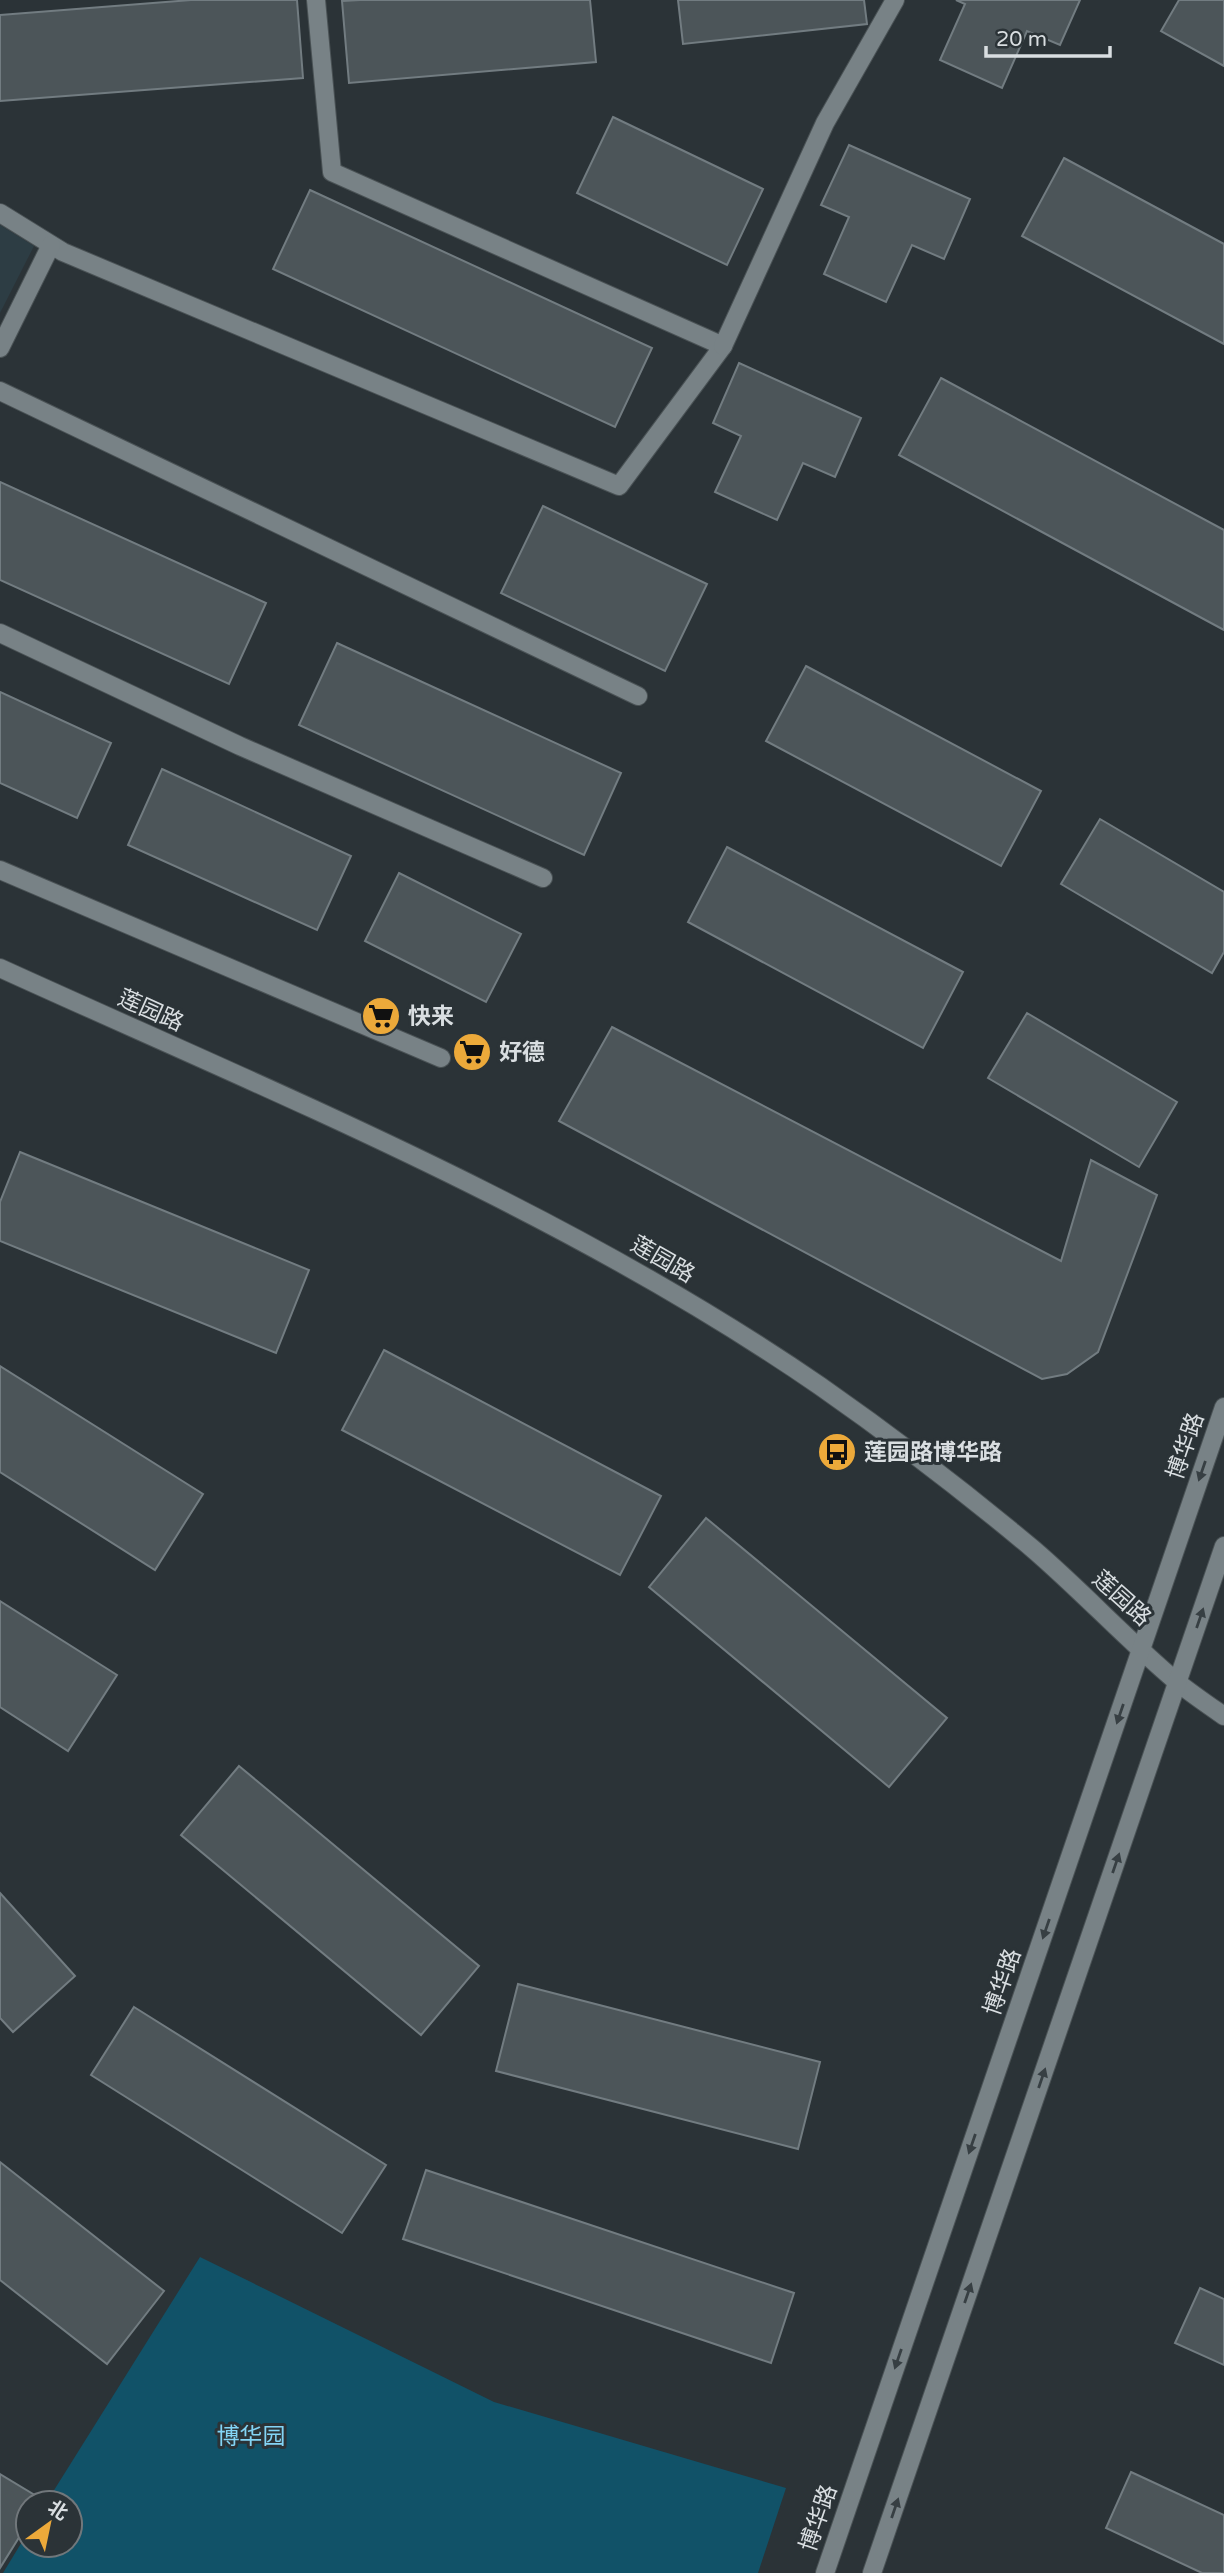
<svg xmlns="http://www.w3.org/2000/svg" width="1224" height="2573" viewBox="0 0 1224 2573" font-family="'Varela Round','Noto Sans SC',sans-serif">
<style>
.built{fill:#2d3d44}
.green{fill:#115268}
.building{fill:#4c5559;stroke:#727c81;stroke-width:2}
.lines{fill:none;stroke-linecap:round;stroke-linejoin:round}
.service-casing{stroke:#4a5255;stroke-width:20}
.tertiary-casing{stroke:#4a5255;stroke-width:20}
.service{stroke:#788286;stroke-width:18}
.tertiary{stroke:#788286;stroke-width:18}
.oneway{fill:#373f43}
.labels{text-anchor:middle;stroke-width:6;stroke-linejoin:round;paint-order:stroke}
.street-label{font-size:23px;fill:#d9dee1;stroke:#2b3337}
.poi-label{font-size:23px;font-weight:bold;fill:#d9dee1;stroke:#2b3337;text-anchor:start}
.park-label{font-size:23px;fill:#83d4f5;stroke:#2b3337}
</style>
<rect width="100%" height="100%" fill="#2b3337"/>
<!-- built -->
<path class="built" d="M 0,225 L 34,246 L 0,313 Z"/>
<!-- green -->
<path class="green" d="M 200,2257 L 494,2402 L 786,2488 L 758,2573 L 3,2573 L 28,2532 L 28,2545 L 70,2545 L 70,2503 L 46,2503 Z"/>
<!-- building -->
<g class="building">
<path d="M 191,0 L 297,0 L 303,78 L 0,101 L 0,15 Z"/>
<path d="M 360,0 L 590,0 L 596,62 L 349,83 L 342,1 Z"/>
<path d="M 678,0 L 864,0 L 867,24 L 683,44 Z"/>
<path d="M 956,0 L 1080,0 L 1060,45 L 1027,31 L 1002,88 L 940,60 L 965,4 Z"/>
<path d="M 1179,0 L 1224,0 L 1224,66 L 1161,31 Z"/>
<path d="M 613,117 L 763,189 L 727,265 L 577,193 Z"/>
<path d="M 849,145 L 970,199 L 944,259 L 912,245 L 886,302 L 824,274 L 849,217 L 821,205 Z"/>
<path d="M 1064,158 L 1224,244 L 1224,344 L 1022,236 Z"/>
<path d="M 310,190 L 652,348 L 615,427 L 273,269 Z"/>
<path d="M 739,363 L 861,418 L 835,477 L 803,463 L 777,520 L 715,492 L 741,436 L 713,423 Z"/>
<path d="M 941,378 L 1224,530 L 1224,630 L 899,455 Z"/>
<path d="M 0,482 L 266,603 L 229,684 L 0,580 Z"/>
<path d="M 543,506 L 707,584 L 665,671 L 501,593 Z"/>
<path d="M 337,643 L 621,773 L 584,855 L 299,725 Z"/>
<path d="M 806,666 L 1041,791 L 1001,866 L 766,741 Z"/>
<path d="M 0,692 L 111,743 L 77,818 L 0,783 Z"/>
<path d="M 162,769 L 351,856 L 317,930 L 128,845 Z"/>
<path d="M 1100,819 L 1224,892 L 1224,952 L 1212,973 L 1061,884 Z"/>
<path d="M 727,847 L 963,972 L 923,1048 L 688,922 Z"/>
<path d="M 399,873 L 521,934 L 486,1002 L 365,941 Z"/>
<path d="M 1027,1013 L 1177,1102 L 1139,1167 L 988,1078 Z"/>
<path d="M 612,1027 L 1061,1261 L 1091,1160 L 1157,1195 L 1098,1352 L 1067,1374 L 1042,1379 L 559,1121 Z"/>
<path d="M 20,1152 L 309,1270 L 276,1353 L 0,1241 L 0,1202 Z"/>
<path d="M 384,1350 L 661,1496 L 620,1575 L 342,1430 Z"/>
<path d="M 0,1366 L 203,1494 L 155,1570 L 0,1472 Z"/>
<path d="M 706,1518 L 947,1718 L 889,1787 L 649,1587 Z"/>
<path d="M 0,1601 L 117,1675 L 68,1751 L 0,1707 Z"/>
<path d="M 239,1766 L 479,1966 L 421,2035 L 181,1835 Z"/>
<path d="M 0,1893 L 75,1976 L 13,2032 L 0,2018 Z"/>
<path d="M 518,1984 L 820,2062 L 798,2149 L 496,2071 Z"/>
<path d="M 134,2007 L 386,2165 L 342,2233 L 91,2075 Z"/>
<path d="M 0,2162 L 164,2291 L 107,2364 L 0,2280 Z"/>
<path d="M 426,2170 L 794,2293 L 771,2363 L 403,2239 Z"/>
<path d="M 1200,2288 L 1224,2299 L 1224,2365 L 1175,2343 Z"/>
<path d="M 1131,2472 L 1224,2515 L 1224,2573 L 1202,2573 L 1106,2528 Z"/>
<path d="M 0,2474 L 43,2500 L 41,2503 L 28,2503 L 28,2523 L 0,2568 Z"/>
</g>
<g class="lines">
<defs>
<g id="service">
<path d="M 0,213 L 63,252 L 619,486 L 723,346 L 332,172 L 316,0"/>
<path d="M 723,346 L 825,123 L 895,0"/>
<path d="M 0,348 L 51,245"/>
<path d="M 0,391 L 638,696"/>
<path d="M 0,633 L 240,746 L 543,878"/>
<path d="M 0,870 L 441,1058"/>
</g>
<g id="tertiary">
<path d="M 0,968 C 279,1095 566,1211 820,1386 C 893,1437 965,1492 1033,1549 C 1083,1592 1127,1640 1177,1682 C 1192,1694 1208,1705 1224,1716"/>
<path d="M 825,2573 L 1224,1407"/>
<path d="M 872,2573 L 1224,1546"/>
</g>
</defs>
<!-- service casing -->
<use href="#service" class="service-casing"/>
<!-- tertiary casing -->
<use href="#tertiary" class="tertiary-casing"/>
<!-- service -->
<use href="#service" class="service"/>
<!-- tertiary -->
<use href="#tertiary" class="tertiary"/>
</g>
<!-- one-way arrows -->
<defs><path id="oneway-solid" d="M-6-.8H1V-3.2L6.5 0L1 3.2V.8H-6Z" transform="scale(1.75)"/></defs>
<g class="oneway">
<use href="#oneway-solid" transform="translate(1202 1471) rotate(109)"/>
<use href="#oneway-solid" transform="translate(1200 1618) rotate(-71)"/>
<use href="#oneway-solid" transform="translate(1120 1714) rotate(109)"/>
<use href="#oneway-solid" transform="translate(1116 1863) rotate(-71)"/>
<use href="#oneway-solid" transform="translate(1046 1929) rotate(109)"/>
<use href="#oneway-solid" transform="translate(1042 2078) rotate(-71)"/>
<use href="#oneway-solid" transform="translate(972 2144) rotate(109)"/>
<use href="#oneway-solid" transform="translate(968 2293) rotate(-71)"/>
<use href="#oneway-solid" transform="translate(898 2359) rotate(109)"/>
<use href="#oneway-solid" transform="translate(895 2508) rotate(-71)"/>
</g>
<!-- icons -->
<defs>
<symbol id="supermarket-disc" viewBox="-11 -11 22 22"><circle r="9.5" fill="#eca93a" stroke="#2b3337"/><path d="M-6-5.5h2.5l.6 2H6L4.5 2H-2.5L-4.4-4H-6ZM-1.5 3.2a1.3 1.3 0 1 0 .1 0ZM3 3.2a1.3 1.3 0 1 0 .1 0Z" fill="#111"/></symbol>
<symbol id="bus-disc" viewBox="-11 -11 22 22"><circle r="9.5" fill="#eca93a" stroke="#2b3337"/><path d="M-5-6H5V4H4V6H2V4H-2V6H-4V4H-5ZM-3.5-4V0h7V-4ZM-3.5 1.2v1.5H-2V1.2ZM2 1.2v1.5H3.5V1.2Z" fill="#111"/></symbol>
</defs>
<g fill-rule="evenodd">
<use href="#supermarket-disc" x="359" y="994" width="44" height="44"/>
<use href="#supermarket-disc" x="450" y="1030" width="44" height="44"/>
<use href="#bus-disc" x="815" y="1430" width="44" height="44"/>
</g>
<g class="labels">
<!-- street labels -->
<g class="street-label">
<text transform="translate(151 1010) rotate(24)" y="8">莲园路</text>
<text transform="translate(663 1259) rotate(30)" y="8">莲园路</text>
<text transform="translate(1185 1446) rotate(-71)" y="8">博华路</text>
<text transform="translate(1122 1598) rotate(42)" y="8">莲园路</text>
<text transform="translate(1002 1982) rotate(-71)" y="8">博华路</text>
<text transform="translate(818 2518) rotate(-71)" y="8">博华路</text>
</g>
<!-- poi labels -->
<g class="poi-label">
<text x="408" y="1024">快来</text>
<text x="499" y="1060">好德</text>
<text x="864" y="1460">莲园路博华路</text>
</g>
<!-- park labels -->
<g class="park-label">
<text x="251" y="2444">博华园</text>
</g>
</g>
<!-- north arrow -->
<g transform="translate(49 2524) rotate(33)"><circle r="33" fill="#2b3337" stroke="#71777b" stroke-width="2"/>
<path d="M0-5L12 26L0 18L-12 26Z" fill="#eca93a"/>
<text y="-10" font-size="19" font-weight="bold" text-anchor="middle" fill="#d9dee1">北</text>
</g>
<!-- scale -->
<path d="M986 46v10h124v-10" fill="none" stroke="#d9dee1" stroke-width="3.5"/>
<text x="996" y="46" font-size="21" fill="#d9dee1" stroke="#2b3337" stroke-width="5" paint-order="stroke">20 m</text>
</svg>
